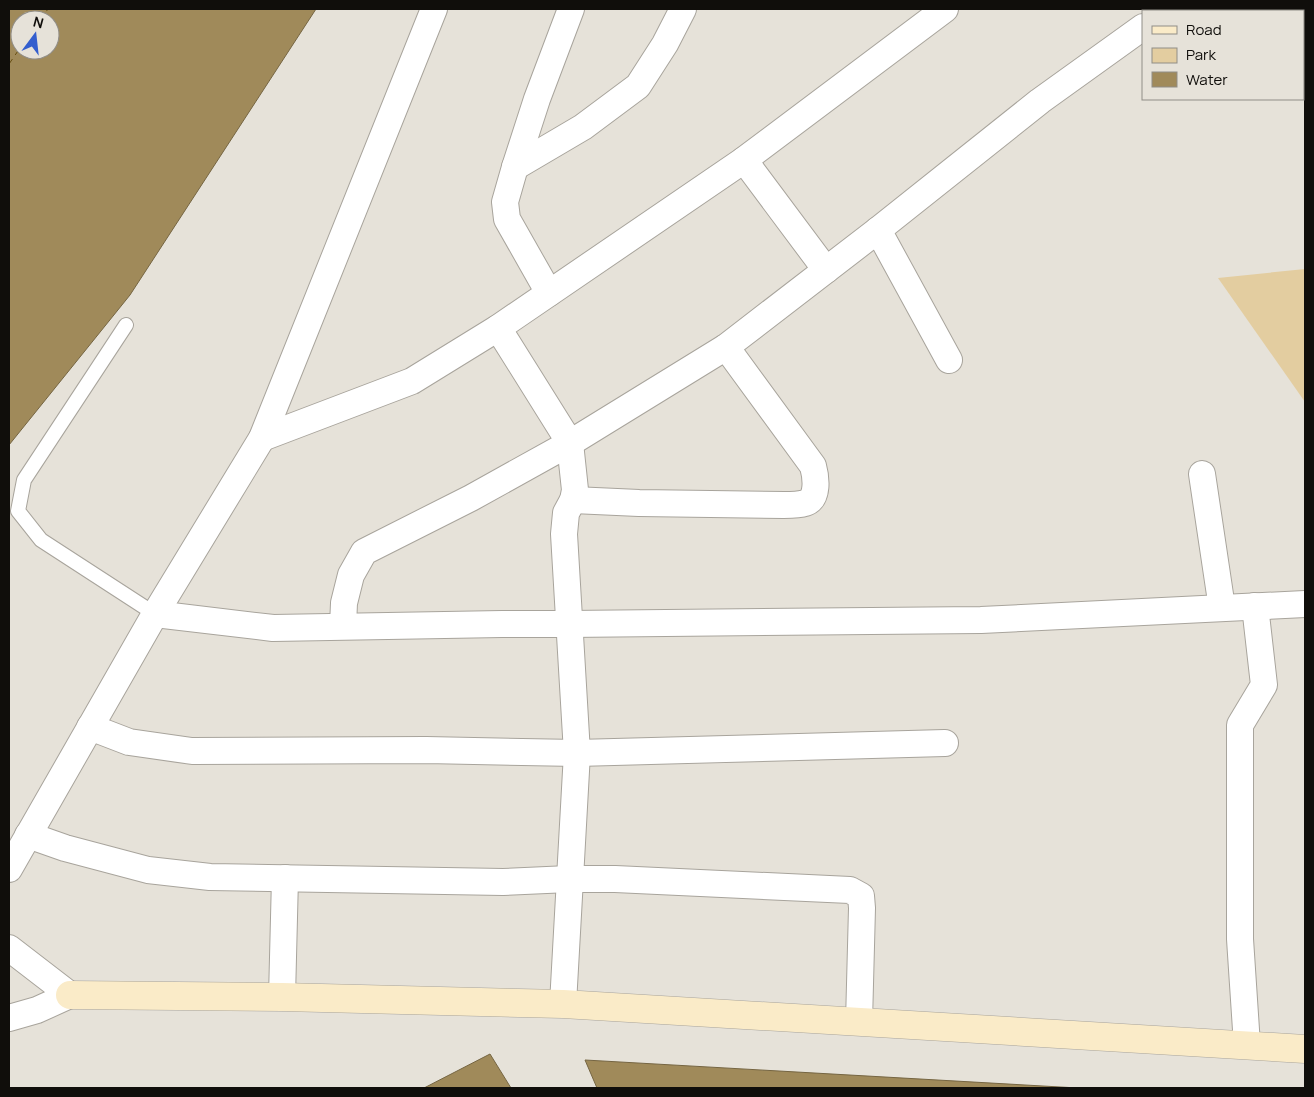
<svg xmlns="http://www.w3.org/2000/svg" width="1314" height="1097" viewBox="0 0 1314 1097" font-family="Manrope,sans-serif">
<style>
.green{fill:#e3cda0}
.water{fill:#a08a5a;stroke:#756542;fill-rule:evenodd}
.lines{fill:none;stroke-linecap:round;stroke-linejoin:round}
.ferry{stroke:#654d11;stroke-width:1;stroke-dasharray:6 5;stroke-linecap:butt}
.lane-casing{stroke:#a8a49c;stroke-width:16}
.street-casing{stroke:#a8a49c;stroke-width:28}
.secondary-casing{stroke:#a8a49c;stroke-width:29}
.lane{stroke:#fff;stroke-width:14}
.street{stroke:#fff;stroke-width:26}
.secondary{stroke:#faebc8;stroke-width:28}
</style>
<rect width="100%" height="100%" fill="#e6e2d9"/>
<!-- green -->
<path class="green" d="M 1305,269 L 1305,402 L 1218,278 Z"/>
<!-- water -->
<g class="water">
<path d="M 9,9 L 316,9 L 130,295 L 9,445 ZM 20,20 L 50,20 L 50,50 L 20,50 Z"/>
<path d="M 490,1054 L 511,1088 L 424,1088 Z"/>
<path d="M 585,1060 L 1078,1088 L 597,1088 Z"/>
</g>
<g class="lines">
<!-- ferry -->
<g class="ferry">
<path d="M 40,20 L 48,9"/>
<path d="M 9,64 L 20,48"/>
</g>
<defs>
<path id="lane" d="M 126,325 L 24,480 L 18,511 L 41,540 L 155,614"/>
<g id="street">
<path d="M 1165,11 L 1169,9"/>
<path d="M 744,160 L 826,270"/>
<path d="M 515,167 L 583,127 L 638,86 L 665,44 L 683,9"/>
<path d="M 878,230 L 949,360"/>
<path d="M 549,293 L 507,219 L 505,202 L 515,167 L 537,99 L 571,9"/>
<path d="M 498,328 L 570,443 L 575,490 L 573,500 L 566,513 L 564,534 L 577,753 L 563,1004"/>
<path d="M 262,438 L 412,381 L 498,328 L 744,160 L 945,9"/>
<path d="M 1202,474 L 1222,608"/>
<path d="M 573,500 L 639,503 L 784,505 C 791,505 799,505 805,503 C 819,499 816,477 813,466 L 726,347"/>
<path d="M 155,614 L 273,628 L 502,624 L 568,624 L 981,620 L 1305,604"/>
<path d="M 343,626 L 344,603 L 351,575 L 364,552 L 471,498 L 570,443 L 726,347 L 878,230 L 1040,101 L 1143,27"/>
<path d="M 90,727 L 129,742 L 192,751 L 426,750 L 577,753 L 945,743"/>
<path d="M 28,835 L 65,848 L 148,870 L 210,877 L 503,882 L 569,879 L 615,879 L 850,890 L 861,896 L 862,908 L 859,1022"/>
<path d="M 9,869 L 155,614 L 262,438 L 434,9"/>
<path d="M 9,948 L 70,995 L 37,1010 L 9,1018"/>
<path d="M 282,997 L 285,878"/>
<path d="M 1247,1045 L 1240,939 L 1240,725 L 1264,685 L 1255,606"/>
</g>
<path id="secondary" d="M 70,995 L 282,997 L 563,1004 L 1305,1049"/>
</defs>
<!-- lane casing -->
<use href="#lane" class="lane-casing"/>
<!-- street casing -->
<use href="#street" class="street-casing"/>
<!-- secondary casing -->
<use href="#secondary" class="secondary-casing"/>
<!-- lane -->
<use href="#lane" class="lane"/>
<!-- street -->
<use href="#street" class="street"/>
<!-- secondary -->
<use href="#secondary" class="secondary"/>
</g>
<!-- border -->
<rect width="1314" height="1097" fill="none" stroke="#100e0b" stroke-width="20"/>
<!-- legend -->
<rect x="1142" y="10" width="162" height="90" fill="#e6e2d9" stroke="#908d87"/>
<rect x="1152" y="26" width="25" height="8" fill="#faebc8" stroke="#908d87"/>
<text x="1186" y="35" font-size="15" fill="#100e0b">Road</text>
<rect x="1152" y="48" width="25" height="15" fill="#e3cda0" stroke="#908d87"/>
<text x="1186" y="60" font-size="15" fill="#100e0b">Park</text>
<rect x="1152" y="72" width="25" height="15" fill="#a08a5a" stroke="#908d87"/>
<text x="1186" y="85" font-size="15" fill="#100e0b">Water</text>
<!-- north arrow -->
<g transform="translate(35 35) rotate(15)"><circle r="24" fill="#e6e2d9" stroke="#908d87"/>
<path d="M0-4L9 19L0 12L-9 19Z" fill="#335ece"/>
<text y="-8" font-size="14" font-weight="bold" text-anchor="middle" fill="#100e0b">N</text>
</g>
</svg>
